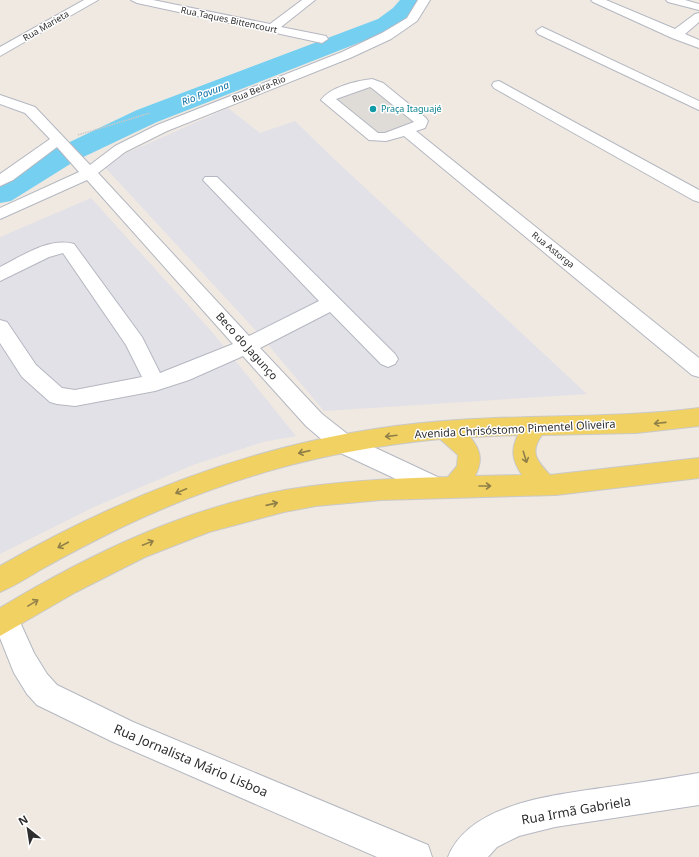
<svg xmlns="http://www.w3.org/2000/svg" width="699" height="857" viewBox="0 0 699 857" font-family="'Noto Sans',sans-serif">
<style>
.industrial{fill:#e3e1e8}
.plaza{fill:#dfdcd8}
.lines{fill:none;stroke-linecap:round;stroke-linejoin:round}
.river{fill:#75cff0;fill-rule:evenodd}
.minor-casing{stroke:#b4b7c1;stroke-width:2}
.major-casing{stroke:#c9c9c9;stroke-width:2}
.path{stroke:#c9c9c9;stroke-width:1.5;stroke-dasharray:1.5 1;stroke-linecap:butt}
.minor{fill:#fff;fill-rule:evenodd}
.major{fill:#f2d163;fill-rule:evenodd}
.oneway{stroke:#908048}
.culture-dot{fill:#0f9aa8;stroke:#fff;stroke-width:1.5}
.labels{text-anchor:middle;stroke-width:3;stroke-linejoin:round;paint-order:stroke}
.far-street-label{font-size:9px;fill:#2e2e2e;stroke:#fff}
.far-culture-label{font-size:9px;fill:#0d838f;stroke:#fff;text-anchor:start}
.far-water-label{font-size:10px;font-style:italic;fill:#0d6fa3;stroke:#fff}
.street-label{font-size:11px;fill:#2e2e2e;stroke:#fff}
.near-street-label{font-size:13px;fill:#2e2e2e;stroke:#fff}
</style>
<rect width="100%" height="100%" fill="#efe9e1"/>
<!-- industrial -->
<g class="industrial">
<path d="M 228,108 L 260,133 L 295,121 L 332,157 L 587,394 L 324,411 L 259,334 L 102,164 Z"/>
<path d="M 91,198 L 213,333 L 296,436 L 263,442 L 193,465 L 94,507 L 0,554 L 0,237 Z"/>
</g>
<!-- plaza -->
<path class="plaza" d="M 369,86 L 413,120 L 414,122 L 385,134 L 376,132 L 336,99 Z"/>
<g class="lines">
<!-- river -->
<path class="river" d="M 400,0 L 422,0 L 409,18 L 394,29 L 157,122 L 75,161 L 11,201 L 0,203 L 0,181 L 55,149 L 137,110 L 378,19 L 393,8 Z"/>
<defs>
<g id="minor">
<path d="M 84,0 L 98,0 L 0,56 L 0,47 Z"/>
<path d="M 131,0 L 153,0 L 270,24 L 302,0 L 315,0 L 281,27 L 326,36 L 328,39 L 322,43 L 137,3 Z"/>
<path d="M 418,0 L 430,0 L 417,21 L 391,39 L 350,58 L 167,131 L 125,152 L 98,173 L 249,336 L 319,301 L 203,180 L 205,177 L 217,177 L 395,354 L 398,359 L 395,364 L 388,367 L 381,364 L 330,312 L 260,348 L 322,414 L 350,436 L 444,480 L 448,487 L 444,494 L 436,497 L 428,494 L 334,450 L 306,426 L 243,356 L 189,380 L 155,391 L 75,406 L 57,404 L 50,402 L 22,377 L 0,343 L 0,320 L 7,322 L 36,365 L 62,388 L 75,390 L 142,377 L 126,345 L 63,253 L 49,257 L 0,281 L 0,267 C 22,256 49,237 74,244 L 142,337 L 160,373 L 233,344 L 87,180 L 0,219 L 0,208 L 79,172 L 57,147 L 13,180 L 0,186 L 0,174 L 50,139 L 25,113 L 0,104 L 0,95 L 35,107 L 90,165 L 115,146 L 157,125 L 342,52 L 382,33 L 407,18 Z"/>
<path d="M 591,0 L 606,0 L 675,29 L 695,14 L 699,13 L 699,22 L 685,34 L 699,40 L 699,48 L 672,38 L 593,2 Z"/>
<path d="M 666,0 L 685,0 L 699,4 L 699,10 L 668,2 Z"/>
<path d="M 542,27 L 699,101 L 699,110 L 538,34 L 536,31 Z"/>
<path d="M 372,79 L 383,83 L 426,118 L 428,121 L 425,128 L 416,131 L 699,358 L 699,377 L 692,375 L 404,136 L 386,141 L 369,140 L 321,100 C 330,87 356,81 372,79 ZM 370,87 L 373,89 L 414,122 L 385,133 L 378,133 L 336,99 Z"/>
<path d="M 499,81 L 699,190 L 699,202 L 693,200 L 494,88 L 492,85 L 494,82 Z"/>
<path d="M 6,607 L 15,611 L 34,653 L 47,674 L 57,685 L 133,722 L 428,845 L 432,857 L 377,857 L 113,742 L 37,705 L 27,694 L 14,673 L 0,638 L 0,609 Z"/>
<path d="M 699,773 L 699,805 L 555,827 L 519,836 L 497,847 L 488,857 L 448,857 C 470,802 557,795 608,787 C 639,783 669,778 699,773 Z"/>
</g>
<path id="major" d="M 699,408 L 699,426 L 636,433 L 542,435 C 529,453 537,461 550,475 L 699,458 L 699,478 L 556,495 L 381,500 L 316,506 L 284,512 L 209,532 L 145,557 L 76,592 L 0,636 L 0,608 C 88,555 183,509 285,490 C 339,481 394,478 448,477 L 457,466 L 458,455 L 440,439 C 325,450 225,478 120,528 C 94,541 68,554 42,569 C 28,577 15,586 0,592 L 0,566 C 137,487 286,433 444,421 C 529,414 614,419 699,408 ZM 518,435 C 510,451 513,461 522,475 L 475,476 C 483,461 481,450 470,437 Z"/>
</defs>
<!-- minor casing -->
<use href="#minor" class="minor-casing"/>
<!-- major casing -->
<use href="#major" class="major-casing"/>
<!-- path -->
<path class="path" d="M 78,135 L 150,113"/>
<!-- minor -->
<use href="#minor" class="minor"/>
<!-- major -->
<use href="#major" class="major"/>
</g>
<!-- one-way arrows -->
<defs><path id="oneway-shaft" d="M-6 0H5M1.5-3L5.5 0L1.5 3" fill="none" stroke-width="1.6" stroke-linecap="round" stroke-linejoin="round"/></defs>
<g class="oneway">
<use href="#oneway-shaft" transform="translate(660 423) rotate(174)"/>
<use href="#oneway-shaft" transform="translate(391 436) rotate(173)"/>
<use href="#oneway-shaft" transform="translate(304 452) rotate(167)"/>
<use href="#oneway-shaft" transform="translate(525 457) rotate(73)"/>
<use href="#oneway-shaft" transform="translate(485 486)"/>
<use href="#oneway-shaft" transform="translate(181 491) rotate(157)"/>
<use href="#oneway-shaft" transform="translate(272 504) rotate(-13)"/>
<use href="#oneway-shaft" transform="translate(148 543) rotate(-22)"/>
<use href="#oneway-shaft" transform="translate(63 545) rotate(152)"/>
<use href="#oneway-shaft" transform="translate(33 603) rotate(-31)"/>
</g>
<!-- markers -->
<circle class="culture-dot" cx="373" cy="109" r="4"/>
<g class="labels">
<!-- far-street labels -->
<g class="far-street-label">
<text transform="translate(229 20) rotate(12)" y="3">Rua Taques Bittencourt</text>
<text transform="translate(46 26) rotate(-30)" y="3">Rua Marieta</text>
<text transform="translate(259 89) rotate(-22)" y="3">Rua Beira-Rio</text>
<text transform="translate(553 250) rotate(39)" y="3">Rua Astorga</text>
</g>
<!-- far-culture labels -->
<g class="far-culture-label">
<text x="381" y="112">Praça Itaguajé</text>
</g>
<!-- far-water labels -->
<g class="far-water-label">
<text transform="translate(205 93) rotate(-21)" y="4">Rio Pavuna</text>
</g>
<!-- street labels -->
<g class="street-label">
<text transform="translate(247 346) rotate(48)" y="4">Beco do Jagunço</text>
<text transform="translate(515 429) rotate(-3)" y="4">Avenida Chrisóstomo Pimentel Oliveira</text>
</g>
<!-- near-street labels -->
<g class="near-street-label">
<text transform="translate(191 760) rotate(23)" y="5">Rua Jornalista Mário Lisboa</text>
<text transform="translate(576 810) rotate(-10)" y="5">Rua Irmã Gabriela</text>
</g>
</g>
<!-- north arrow -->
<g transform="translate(28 829) rotate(330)" stroke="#ffffff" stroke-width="3" paint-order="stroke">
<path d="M0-3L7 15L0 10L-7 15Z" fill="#2e2e2e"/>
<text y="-6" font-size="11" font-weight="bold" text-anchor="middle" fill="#2e2e2e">N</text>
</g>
</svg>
